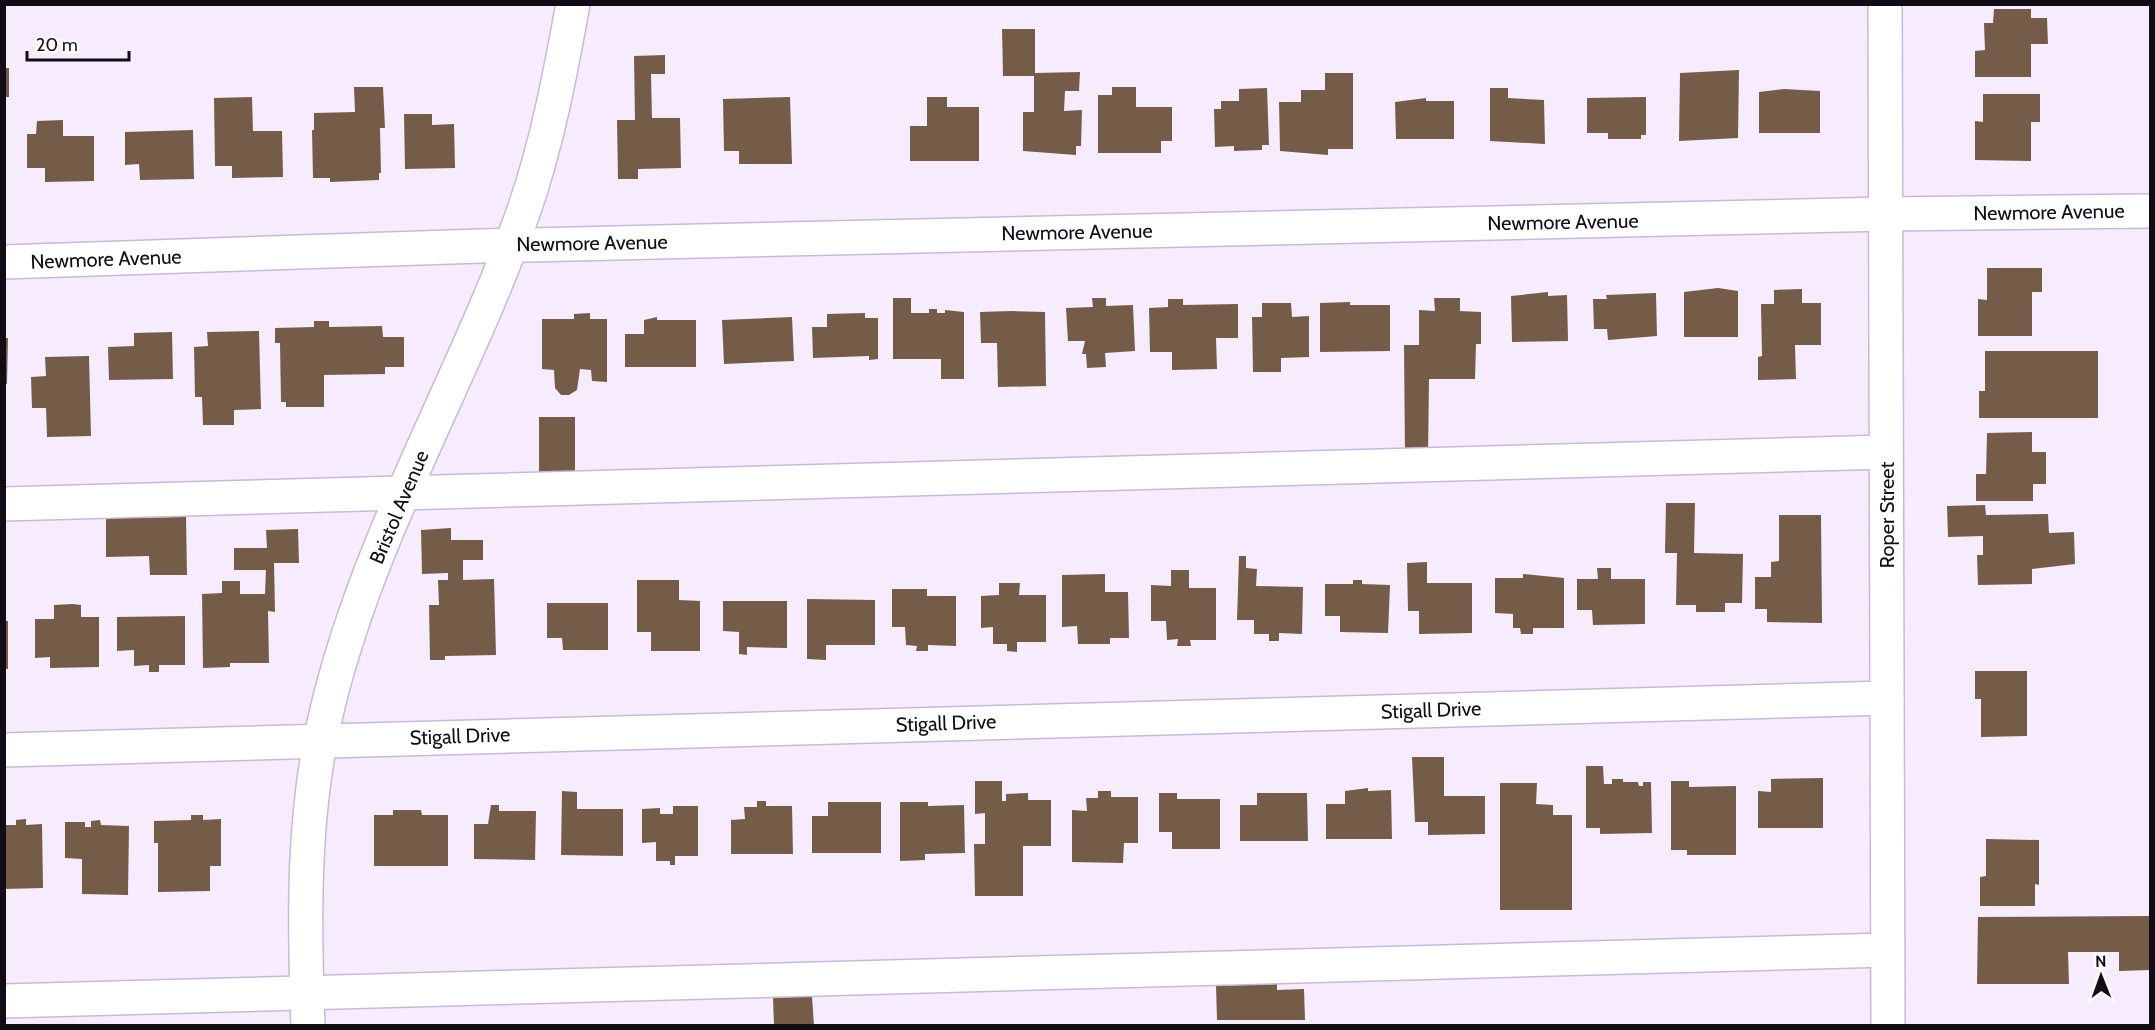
<svg xmlns="http://www.w3.org/2000/svg" width="2155" height="1030" viewBox="0 0 2155 1030" font-family="Cabin,sans-serif">
<style>
.building{fill:#745c48}
.lines{fill:none;stroke-linecap:round;stroke-linejoin:round}
.minor-casing{stroke:#c9b9d6;stroke-width:36}
.minor{stroke:#fff;stroke-width:33}
.labels{text-anchor:middle;stroke-width:5;stroke-linejoin:round;paint-order:stroke}
.street-label{font-size:20px;fill:#110c15;stroke:#fff}
</style>
<rect width="100%" height="100%" fill="#f6ecfe"/>
<!-- building -->
<g class="building">
<path d="M 1994,9 L 2031,9 L 2031,18 L 2047,18 L 2048,44 L 2031,44 L 2031,77 L 1975,77 L 1975,51 L 1985,50 L 1984,23 L 1993,23 Z"/>
<path d="M 1002,29 L 1035,29 L 1035,73 L 1080,72 L 1079,91 L 1065,91 L 1064,111 L 1082,110 L 1081,146 L 1076,146 L 1076,155 L 1023,151 L 1023,112 L 1034,112 L 1034,76 L 1003,76 Z"/>
<path d="M 665,55 L 665,74 L 651,74 L 652,118 L 680,118 L 681,168 L 638,169 L 638,179 L 618,179 L 617,120 L 635,120 L 634,56 Z"/>
<rect x="4" y="68" width="5" height="29"/>
<path d="M 1739,70 L 1738,138 L 1679,141 L 1680,73 Z"/>
<path d="M 1325,73 L 1353,73 L 1353,149 L 1328,149 L 1328,155 L 1280,151 L 1279,102 L 1301,102 L 1301,90 L 1325,90 Z"/>
<path d="M 354,87 L 383,87 L 385,128 L 380,128 L 381,173 L 379,173 L 379,180 L 330,182 L 330,178 L 313,178 L 312,130 L 314,130 L 314,113 L 355,112 Z"/>
<path d="M 1112,87 L 1136,87 L 1136,107 L 1172,107 L 1172,141 L 1161,141 L 1161,153 L 1098,153 L 1098,95 L 1112,95 Z"/>
<path d="M 1267,88 L 1269,145 L 1262,145 L 1262,150 L 1234,151 L 1234,146 L 1215,147 L 1214,109 L 1221,109 L 1221,101 L 1239,101 L 1239,89 Z"/>
<path d="M 1490,88 L 1508,88 L 1508,98 L 1544,100 L 1545,144 L 1490,141 Z"/>
<path d="M 1784,89 L 1820,91 L 1820,133 L 1759,133 L 1759,92 Z"/>
<path d="M 1983,94 L 2040,94 L 2040,122 L 2031,122 L 2031,161 L 1975,160 L 1975,121 L 1983,122 Z"/>
<path d="M 252,97 L 253,131 L 282,131 L 283,177 L 232,178 L 232,166 L 215,166 L 214,98 Z"/>
<path d="M 790,97 L 792,164 L 739,164 L 739,151 L 724,151 L 723,99 Z"/>
<path d="M 927,97 L 947,97 L 947,107 L 979,107 L 979,161 L 910,161 L 910,126 L 927,126 Z"/>
<path d="M 1646,97 L 1646,135 L 1641,135 L 1641,139 L 1608,139 L 1608,133 L 1587,133 L 1587,98 Z"/>
<path d="M 1426,98 L 1426,101 L 1454,101 L 1454,139 L 1396,139 L 1395,102 Z"/>
<path d="M 404,114 L 432,114 L 432,125 L 454,124 L 455,168 L 405,169 Z"/>
<path d="M 63,120 L 63,136 L 94,136 L 94,181 L 45,182 L 45,168 L 27,168 L 27,134 L 36,134 L 37,121 Z"/>
<path d="M 193,130 L 194,179 L 140,180 L 139,164 L 125,165 L 125,132 Z"/>
<path d="M 1987,268 L 2042,268 L 2042,292 L 2032,292 L 2032,336 L 1978,336 L 1978,299 L 1987,300 Z"/>
<path d="M 1718,288 L 1738,291 L 1738,337 L 1684,337 L 1684,292 Z"/>
<path d="M 1802,289 L 1802,303 L 1821,303 L 1821,345 L 1795,345 L 1796,379 L 1758,380 L 1758,357 L 1762,356 L 1761,304 L 1774,304 L 1774,290 Z"/>
<path d="M 1548,292 L 1548,296 L 1567,295 L 1568,341 L 1512,342 L 1511,296 Z"/>
<path d="M 1656,293 L 1657,336 L 1608,340 L 1607,329 L 1594,329 L 1593,299 L 1607,299 L 1606,295 Z"/>
<path d="M 893,298 L 911,298 L 911,313 L 929,313 L 929,309 L 937,309 L 937,313 L 945,313 L 945,310 L 964,312 L 964,379 L 941,379 L 941,359 L 893,359 Z"/>
<path d="M 1092,298 L 1106,298 L 1106,306 L 1133,305 L 1135,351 L 1105,353 L 1106,367 L 1087,368 L 1086,354 L 1082,354 L 1085,341 L 1068,341 L 1066,308 L 1093,307 Z"/>
<path d="M 1434,298 L 1460,298 L 1460,311 L 1481,312 L 1481,344 L 1476,344 L 1475,379 L 1429,379 L 1428,456 L 1405,456 L 1404,345 L 1419,345 L 1419,310 L 1435,311 Z"/>
<path d="M 1168,299 L 1183,299 L 1183,305 L 1238,304 L 1238,338 L 1216,338 L 1217,369 L 1172,370 L 1172,352 L 1150,352 L 1149,308 L 1168,307 Z"/>
<path d="M 1350,302 L 1350,305 L 1390,305 L 1390,351 L 1320,352 L 1320,303 Z"/>
<path d="M 1262,303 L 1291,303 L 1292,317 L 1309,316 L 1309,357 L 1281,358 L 1281,372 L 1253,372 L 1252,317 L 1262,317 Z"/>
<path d="M 1011,311 L 1045,312 L 1046,386 L 998,387 L 997,343 L 981,343 L 980,312 Z"/>
<path d="M 590,313 L 590,319 L 607,319 L 607,382 L 592,381 L 591,370 L 580,369 L 577,390 L 569,395 L 561,395 L 555,388 L 554,370 L 542,369 L 542,319 L 574,319 L 574,314 Z"/>
<path d="M 865,313 L 865,318 L 878,318 L 878,359 L 869,360 L 869,356 L 813,358 L 812,327 L 827,327 L 827,314 Z"/>
<path d="M 657,317 L 657,320 L 696,320 L 696,367 L 625,367 L 625,334 L 644,334 L 644,320 Z"/>
<path d="M 792,317 L 794,361 L 724,364 L 722,320 Z"/>
<path d="M 314,321 L 329,321 L 329,327 L 382,326 L 383,337 L 404,337 L 404,367 L 385,367 L 385,374 L 324,375 L 324,407 L 286,407 L 286,402 L 281,402 L 280,343 L 275,343 L 275,328 L 314,327 Z"/>
<path d="M 259,331 L 261,409 L 234,410 L 234,425 L 203,425 L 202,397 L 195,397 L 194,347 L 208,346 L 207,332 Z"/>
<path d="M 172,332 L 173,379 L 109,380 L 108,347 L 134,346 L 134,333 Z"/>
<path d="M 4,338 L 8,338 L 7,384 L 4,384 Z"/>
<path d="M 1985,351 L 2098,351 L 2098,418 L 1979,418 L 1979,391 L 1985,391 Z"/>
<path d="M 89,356 L 91,436 L 47,437 L 46,408 L 32,408 L 31,377 L 46,376 L 45,357 Z"/>
<rect x="539" y="417" width="36" height="57"/>
<path d="M 2032,432 L 2032,452 L 2046,452 L 2046,484 L 2033,484 L 2033,501 L 1976,501 L 1976,474 L 1986,474 L 1987,433 Z"/>
<path d="M 1666,503 L 1695,503 L 1694,553 L 1743,554 L 1742,603 L 1725,603 L 1725,612 L 1696,612 L 1696,605 L 1676,605 L 1677,553 L 1665,553 Z"/>
<path d="M 1985,505 L 1986,515 L 2048,514 L 2049,533 L 2074,532 L 2075,564 L 2032,569 L 2032,584 L 1978,585 L 1977,555 L 1983,555 L 1983,536 L 1948,537 L 1947,506 Z"/>
<path d="M 1779,515 L 1821,515 L 1822,623 L 1767,622 L 1767,609 L 1755,609 L 1755,577 L 1771,577 L 1771,562 L 1779,561 Z"/>
<path d="M 186,517 L 187,575 L 150,575 L 149,556 L 106,557 L 106,518 Z"/>
<path d="M 451,528 L 451,540 L 483,540 L 483,560 L 463,560 L 463,580 L 494,579 L 496,655 L 445,656 L 445,660 L 430,660 L 429,605 L 439,605 L 438,580 L 448,580 L 448,573 L 422,574 L 421,530 Z"/>
<path d="M 298,529 L 299,563 L 274,563 L 275,612 L 268,611 L 269,663 L 230,663 L 230,667 L 203,668 L 202,594 L 222,593 L 222,581 L 240,581 L 240,594 L 265,594 L 266,570 L 234,570 L 234,548 L 267,548 L 266,530 Z"/>
<path d="M 1239,556 L 1246,556 L 1246,568 L 1257,569 L 1256,586 L 1303,587 L 1302,634 L 1279,633 L 1279,641 L 1269,641 L 1269,634 L 1254,634 L 1254,620 L 1237,620 Z"/>
<path d="M 1427,562 L 1427,583 L 1472,583 L 1472,633 L 1419,634 L 1419,611 L 1408,611 L 1407,563 Z"/>
<path d="M 1597,568 L 1611,568 L 1611,579 L 1645,579 L 1645,624 L 1593,625 L 1592,610 L 1577,610 L 1577,579 L 1598,579 Z"/>
<path d="M 1171,570 L 1189,570 L 1189,588 L 1216,588 L 1216,640 L 1190,640 L 1191,646 L 1177,646 L 1178,639 L 1167,640 L 1166,621 L 1151,621 L 1151,585 L 1171,586 Z"/>
<path d="M 1105,574 L 1105,592 L 1128,592 L 1129,638 L 1110,638 L 1110,644 L 1078,644 L 1077,626 L 1062,627 L 1062,575 Z"/>
<path d="M 1523,574 L 1564,578 L 1564,628 L 1533,628 L 1533,634 L 1521,634 L 1520,628 L 1513,628 L 1513,614 L 1495,613 L 1495,578 L 1523,578 Z"/>
<path d="M 637,580 L 679,580 L 679,600 L 700,601 L 700,651 L 651,651 L 651,632 L 637,632 Z"/>
<path d="M 1353,580 L 1362,580 L 1362,584 L 1390,585 L 1388,633 L 1340,632 L 1340,616 L 1325,616 L 1325,584 L 1353,584 Z"/>
<path d="M 999,583 L 1020,583 L 1019,595 L 1046,595 L 1046,642 L 1017,642 L 1017,652 L 1007,651 L 1007,644 L 993,644 L 993,627 L 981,628 L 981,596 L 999,595 Z"/>
<path d="M 892,589 L 927,589 L 927,596 L 956,596 L 956,646 L 928,645 L 928,651 L 916,651 L 917,646 L 906,645 L 905,627 L 892,627 Z"/>
<path d="M 807,599 L 875,600 L 875,645 L 826,645 L 826,660 L 807,659 Z"/>
<path d="M 723,601 L 787,601 L 787,648 L 747,647 L 747,655 L 739,654 L 739,632 L 723,631 Z"/>
<path d="M 547,603 L 608,603 L 608,650 L 563,650 L 562,638 L 547,638 Z"/>
<path d="M 73,604 L 81,605 L 81,617 L 99,617 L 99,667 L 50,668 L 50,657 L 35,658 L 35,619 L 54,619 L 54,605 Z"/>
<path d="M 185,616 L 185,665 L 159,665 L 159,672 L 149,672 L 149,665 L 134,666 L 134,650 L 117,651 L 117,617 Z"/>
<rect x="4" y="621" width="4" height="48"/>
<path d="M 1975,671 L 2027,671 L 2027,736 L 1981,737 L 1981,699 L 1975,699 Z"/>
<path d="M 1412,757 L 1444,757 L 1444,796 L 1485,796 L 1485,834 L 1428,835 L 1428,822 L 1415,822 Z"/>
<path d="M 1586,766 L 1603,766 L 1604,784 L 1612,784 L 1612,779 L 1623,779 L 1623,782 L 1638,782 L 1639,786 L 1643,786 L 1643,782 L 1651,782 L 1652,833 L 1600,834 L 1600,828 L 1586,828 Z"/>
<path d="M 1823,778 L 1823,828 L 1758,828 L 1758,791 L 1771,792 L 1771,779 Z"/>
<path d="M 975,781 L 1002,781 L 1002,801 L 1006,801 L 1006,794 L 1028,793 L 1028,800 L 1051,800 L 1051,846 L 1023,846 L 1023,896 L 975,896 L 974,844 L 985,844 L 985,813 L 975,814 Z"/>
<path d="M 1671,781 L 1689,781 L 1689,787 L 1736,786 L 1736,855 L 1687,855 L 1687,850 L 1671,850 Z"/>
<path d="M 1500,783 L 1537,783 L 1536,804 L 1553,805 L 1553,815 L 1572,815 L 1572,910 L 1500,910 Z"/>
<path d="M 1368,788 L 1368,791 L 1391,790 L 1392,839 L 1326,839 L 1326,804 L 1345,804 L 1345,791 Z"/>
<path d="M 562,791 L 577,792 L 577,809 L 623,809 L 623,856 L 561,855 Z"/>
<path d="M 1098,791 L 1111,791 L 1111,797 L 1138,797 L 1138,843 L 1124,843 L 1123,863 L 1072,862 L 1072,810 L 1087,811 L 1086,798 L 1098,798 Z"/>
<path d="M 1159,793 L 1177,793 L 1177,799 L 1220,799 L 1220,849 L 1172,849 L 1172,832 L 1159,832 Z"/>
<path d="M 1257,793 L 1307,793 L 1308,841 L 1240,841 L 1240,805 L 1257,805 Z"/>
<path d="M 757,801 L 766,801 L 766,806 L 792,806 L 793,854 L 731,854 L 731,820 L 745,819 L 744,807 L 757,807 Z"/>
<path d="M 828,802 L 881,802 L 881,853 L 812,853 L 812,816 L 828,816 Z"/>
<path d="M 900,802 L 928,802 L 928,806 L 964,805 L 965,853 L 925,854 L 925,860 L 900,861 Z"/>
<path d="M 491,805 L 499,805 L 499,811 L 536,811 L 535,860 L 474,859 L 474,824 L 488,824 Z"/>
<path d="M 673,806 L 698,806 L 698,856 L 675,856 L 675,865 L 670,865 L 670,861 L 656,861 L 656,842 L 642,843 L 642,809 L 660,808 L 660,814 L 673,814 Z"/>
<path d="M 393,810 L 421,810 L 422,815 L 448,815 L 448,866 L 374,866 L 374,815 L 393,815 Z"/>
<path d="M 191,815 L 203,815 L 203,820 L 221,819 L 221,866 L 210,866 L 210,891 L 158,892 L 158,843 L 154,843 L 154,821 L 191,820 Z"/>
<path d="M 26,819 L 26,825 L 42,824 L 43,888 L 4,889 L 4,825 L 16,825 L 16,820 Z"/>
<path d="M 100,820 L 101,825 L 129,826 L 128,895 L 82,894 L 82,859 L 65,858 L 65,822 L 85,822 L 85,827 L 91,827 L 91,821 Z"/>
<path d="M 1986,839 L 2039,840 L 2039,885 L 2035,884 L 2035,906 L 1980,906 L 1980,877 L 1986,876 Z"/>
<path d="M 2150,916 L 2150,970 L 2119,971 L 2119,952 L 2068,952 L 2069,984 L 1977,984 L 1978,917 Z"/>
<path d="M 1277,984 L 1277,990 L 1304,989 L 1305,1020 L 1217,1020 L 1216,986 Z"/>
<path d="M 812,996 L 814,1026 L 774,1026 L 773,997 Z"/>
</g>
<g class="lines">
<defs>
<g id="minor">
<path d="M 1885,4 L 1888,1026"/>
<path d="M 4,262 L 481,246 L 1886,214 L 2150,211"/>
<path d="M 4,504 L 1886,452"/>
<path d="M 4,750 L 1887,698"/>
<path d="M 4,1001 L 1887,950"/>
<path d="M 308,1026 C 304,919 302,810 328,706 C 370,533 464,379 523,213 C 547,145 560,75 573,4"/>
</g>
</defs>
<!-- minor casing -->
<use href="#minor" class="minor-casing"/>
<!-- minor -->
<use href="#minor" class="minor"/>
</g>
<g class="labels">
<!-- street labels -->
<g class="street-label">
<text transform="translate(2049 212) rotate(-1)" y="7">Newmore Avenue</text>
<text transform="translate(1563 222) rotate(-1)" y="7">Newmore Avenue</text>
<text transform="translate(1077 232) rotate(-1)" y="7">Newmore Avenue</text>
<text transform="translate(592 243) rotate(-1)" y="7">Newmore Avenue</text>
<text transform="translate(106 259) rotate(-2)" y="7">Newmore Avenue</text>
<text transform="translate(399 507) rotate(-67)" y="7">Bristol Avenue</text>
<text transform="translate(1887 515) rotate(-90)" y="7">Roper Street</text>
<text transform="translate(1431 710) rotate(-2)" y="7">Stigall Drive</text>
<text transform="translate(946 723) rotate(-2)" y="7">Stigall Drive</text>
<text transform="translate(460 736) rotate(-2)" y="7">Stigall Drive</text>
</g>
</g>
<!-- border -->
<rect width="2155" height="1030" fill="none" stroke="#110c15" stroke-width="12"/>
<!-- north arrow -->
<g transform="translate(2101 976) rotate(359)" stroke="#ffffff" stroke-width="4.5" paint-order="stroke">
<path d="M0-4.5L10 22L0 15L-10 22Z" fill="#110c15"/>
<text y="-9" font-size="16" font-weight="bold" text-anchor="middle" fill="#110c15">N</text>
</g>
<!-- scale -->
<path d="M27 51v9h102v-9" fill="none" stroke="#110c15" stroke-width="3"/>
<text x="36" y="51" font-size="18" fill="#110c15" stroke="#ffffff" stroke-width="4.5" paint-order="stroke">20 m</text>
</svg>
